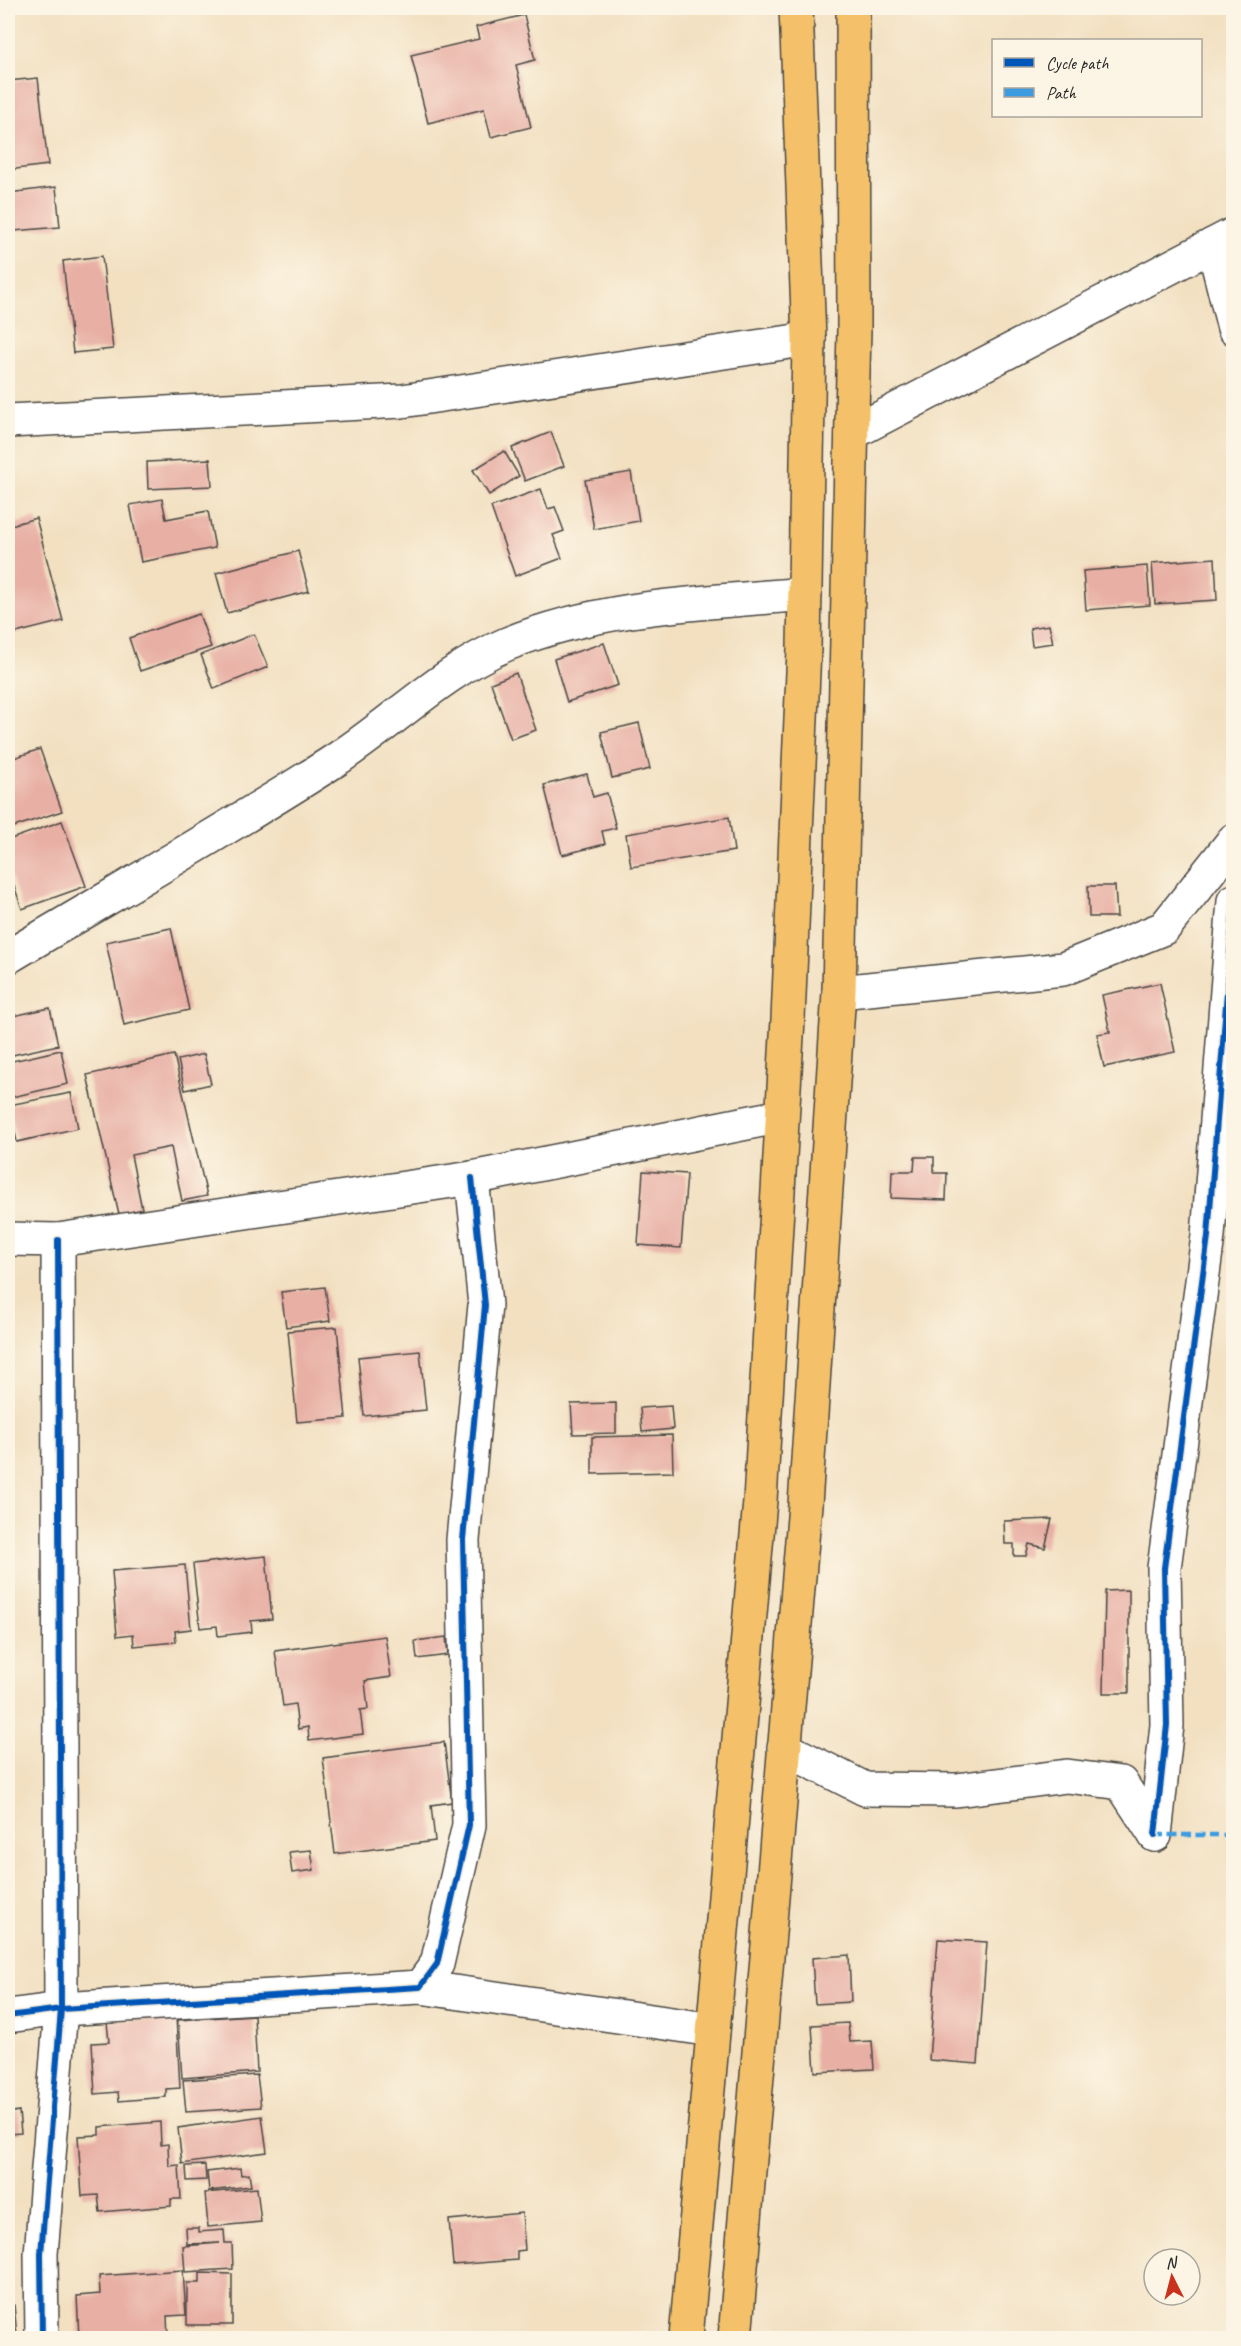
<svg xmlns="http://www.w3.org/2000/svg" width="1241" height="2346" viewBox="0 0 1241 2346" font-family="Caveat,sans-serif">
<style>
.building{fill:#e8afa4}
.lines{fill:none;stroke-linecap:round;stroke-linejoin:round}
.minor-casing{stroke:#494642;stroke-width:36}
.major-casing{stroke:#494642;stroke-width:36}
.minor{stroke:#fff;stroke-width:33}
.major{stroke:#f4c16a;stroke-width:33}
.quiet{stroke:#3d9ce1;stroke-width:4.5;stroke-dasharray:9 4.5;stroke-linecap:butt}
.cycleway-casing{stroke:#fcf5e5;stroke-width:10}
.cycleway{stroke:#0057b8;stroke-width:6}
</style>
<rect width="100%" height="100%" fill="#fcf5e5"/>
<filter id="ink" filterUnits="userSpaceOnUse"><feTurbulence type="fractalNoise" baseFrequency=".0167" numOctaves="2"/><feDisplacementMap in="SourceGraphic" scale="12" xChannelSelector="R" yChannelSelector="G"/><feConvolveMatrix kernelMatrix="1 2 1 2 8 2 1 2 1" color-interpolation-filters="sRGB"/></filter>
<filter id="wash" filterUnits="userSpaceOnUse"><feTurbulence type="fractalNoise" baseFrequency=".008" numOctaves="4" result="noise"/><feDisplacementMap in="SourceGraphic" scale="24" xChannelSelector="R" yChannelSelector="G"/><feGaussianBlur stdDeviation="1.35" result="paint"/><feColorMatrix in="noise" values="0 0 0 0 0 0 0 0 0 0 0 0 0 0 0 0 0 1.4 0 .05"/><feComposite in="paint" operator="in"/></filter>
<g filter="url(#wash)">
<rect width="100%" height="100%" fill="#f2e0c1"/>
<g id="blocks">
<!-- building -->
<g class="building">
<path d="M 524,15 L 535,60 L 516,65 L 531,127 L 491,137 L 484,109 L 428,123 L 411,55 L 479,39 L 476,27 Z"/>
<path d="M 38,78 L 48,165 L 8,170 L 8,81 Z"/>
<path d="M 56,187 L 60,227 L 14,231 L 9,193 Z"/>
<path d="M 102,256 L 113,349 L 73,353 L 63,261 Z"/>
<path d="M 551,432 L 564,466 L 525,481 L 512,448 Z"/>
<path d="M 504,451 L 519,476 L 489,495 L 473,470 Z"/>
<path d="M 210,459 L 212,486 L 148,489 L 147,462 Z"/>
<path d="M 631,472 L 639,521 L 594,529 L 585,480 Z"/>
<path d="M 541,489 L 548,509 L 555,507 L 564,531 L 553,535 L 562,558 L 515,576 L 491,507 Z"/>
<path d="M 162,499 L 166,519 L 208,511 L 215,548 L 141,562 L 130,505 Z"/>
<path d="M 36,518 L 63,621 L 8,635 L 8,573 L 10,572 L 8,526 Z"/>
<path d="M 298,551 L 309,591 L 227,613 L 216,573 Z"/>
<path d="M 1215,558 L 1217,600 L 1155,604 L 1152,563 Z"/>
<path d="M 1147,566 L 1150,605 L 1086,610 L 1083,571 Z"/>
<path d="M 199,614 L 211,647 L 140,671 L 129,638 Z"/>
<path d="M 1049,625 L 1053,643 L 1032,646 L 1030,628 Z"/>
<path d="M 254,634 L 268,667 L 214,689 L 201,655 Z"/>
<path d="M 604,643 L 618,685 L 567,702 L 554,659 Z"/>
<path d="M 516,673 L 536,730 L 511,739 L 491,683 Z"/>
<path d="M 639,723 L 650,769 L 612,778 L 601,732 Z"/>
<path d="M 40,749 L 62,811 L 8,829 L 8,760 Z"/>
<path d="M 587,774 L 593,797 L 607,793 L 616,828 L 602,831 L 605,844 L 562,855 L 544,785 Z"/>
<path d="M 729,817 L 734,851 L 631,867 L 626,834 Z"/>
<path d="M 62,821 L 86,886 L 22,909 L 8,868 L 8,840 Z"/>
<path d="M 1088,886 L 1115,886 L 1117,917 L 1089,917 Z"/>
<path d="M 171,928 L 189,1010 L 124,1025 L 106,942 Z"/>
<path d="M 1160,983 L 1175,1052 L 1104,1067 L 1097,1034 L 1110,1032 L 1102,995 Z"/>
<path d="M 50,1008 L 58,1045 L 8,1056 L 8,1017 Z"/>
<path d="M 61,1050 L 68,1084 L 8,1098 L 8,1062 Z"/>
<path d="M 204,1054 L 211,1084 L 185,1090 L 178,1060 Z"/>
<path d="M 174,1055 L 207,1196 L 182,1201 L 171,1147 L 131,1155 L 142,1209 L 119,1215 L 87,1075 Z"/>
<path d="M 71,1093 L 78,1128 L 17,1142 L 9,1105 Z"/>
<path d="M 915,1157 L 934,1157 L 934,1173 L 947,1173 L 946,1200 L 891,1198 L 892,1171 L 914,1171 Z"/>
<path d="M 643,1171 L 687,1174 L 681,1248 L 638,1245 Z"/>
<path d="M 325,1287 L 330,1321 L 286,1327 L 281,1292 Z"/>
<path d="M 337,1327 L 346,1418 L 297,1422 L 288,1331 Z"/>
<path d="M 420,1351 L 426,1410 L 364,1416 L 358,1357 Z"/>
<path d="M 616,1403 L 616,1433 L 573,1434 L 571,1404 Z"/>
<path d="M 671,1406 L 673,1429 L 642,1432 L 640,1408 Z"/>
<path d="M 672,1435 L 673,1472 L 592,1474 L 592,1437 Z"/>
<path d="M 1052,1519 L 1045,1548 L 1029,1544 L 1026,1556 L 1014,1556 L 1014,1544 L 1005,1544 L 1004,1521 Z"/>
<path d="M 266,1556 L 272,1619 L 251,1621 L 252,1632 L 218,1636 L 217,1626 L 200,1628 L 193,1564 Z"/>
<path d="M 185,1565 L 191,1629 L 175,1631 L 176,1642 L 134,1646 L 133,1634 L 117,1636 L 112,1571 Z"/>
<path d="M 1129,1590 L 1129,1693 L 1103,1693 L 1105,1591 Z"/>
<path d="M 385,1636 L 391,1677 L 365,1681 L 368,1709 L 360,1710 L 363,1734 L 309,1741 L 308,1727 L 298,1729 L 295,1704 L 283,1706 L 275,1651 Z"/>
<path d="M 446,1637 L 448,1655 L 417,1659 L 415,1641 Z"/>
<path d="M 444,1742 L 452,1802 L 431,1805 L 435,1841 L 335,1854 L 323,1758 Z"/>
<path d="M 311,1850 L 314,1870 L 292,1873 L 289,1852 Z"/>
<path d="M 938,1939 L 987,1942 L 978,2064 L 929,2060 Z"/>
<path d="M 849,1955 L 851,2002 L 815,2004 L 812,1958 Z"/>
<path d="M 254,2015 L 257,2072 L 182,2078 L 178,2020 Z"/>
<path d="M 176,2017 L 180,2088 L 166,2089 L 166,2097 L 119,2101 L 118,2092 L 95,2094 L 92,2043 L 109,2042 L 107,2022 Z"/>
<path d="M 848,2023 L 850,2042 L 872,2041 L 874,2069 L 815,2072 L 812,2025 Z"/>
<path d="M 8,2035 L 11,2035 L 14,2064 L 8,2065 Z"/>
<path d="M 257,2075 L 261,2107 L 186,2112 L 183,2080 Z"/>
<path d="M 19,2111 L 21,2133 L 8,2134 L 8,2113 Z"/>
<path d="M 262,2116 L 267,2152 L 182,2164 L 178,2128 Z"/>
<path d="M 160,2122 L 161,2145 L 168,2144 L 169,2166 L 179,2165 L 181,2199 L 171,2199 L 171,2206 L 100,2212 L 98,2195 L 82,2196 L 78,2136 L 99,2135 L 99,2127 Z"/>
<path d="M 205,2165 L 206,2180 L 187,2181 L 186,2166 Z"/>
<path d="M 240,2168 L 241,2175 L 249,2174 L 251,2186 L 209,2191 L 207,2172 Z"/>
<path d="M 257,2188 L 261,2222 L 208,2227 L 205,2193 Z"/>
<path d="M 522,2213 L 525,2250 L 517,2251 L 517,2260 L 453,2265 L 449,2220 Z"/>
<path d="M 186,2228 L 199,2228 L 199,2232 L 224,2230 L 225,2243 L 232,2243 L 233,2269 L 185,2272 L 183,2246 L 220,2243 L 187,2244 Z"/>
<path d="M 183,2270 L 186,2315 L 167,2316 L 168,2338 L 79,2338 L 77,2296 L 100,2294 L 99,2276 Z"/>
<path d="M 200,2273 L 232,2274 L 232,2325 L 187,2325 L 187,2283 L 200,2283 Z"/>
<path d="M 14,2305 L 17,2336 L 8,2337 L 8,2306 Z"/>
</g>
</g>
</g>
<g filter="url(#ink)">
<use href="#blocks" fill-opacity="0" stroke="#494642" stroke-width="1.5"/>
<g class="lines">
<defs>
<g id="minor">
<path d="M 1213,245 L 1234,328"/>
<path d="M 8,421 L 402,401 L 809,339"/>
<path d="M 852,433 L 1234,234"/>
<path d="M 8,957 C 117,892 227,830 334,761 C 393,723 441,672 507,644 C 601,605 705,603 805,594"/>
<path d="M 839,992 L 1063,969 L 1164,928 L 1234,840"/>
<path d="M 8,1239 L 58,1240 L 472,1178 L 782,1116"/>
<path d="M 784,1748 L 865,1789 L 956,1790 L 1067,1776 L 1121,1783 L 1155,1835"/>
<path d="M 1155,1835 L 1167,1725 L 1164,1568 L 1208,1236 L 1234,901"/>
<path d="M 420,1987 L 713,2030"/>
<path d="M 8,2016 L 61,2009 L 420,1987 L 437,1964 L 469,1825 L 463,1540 L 485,1305 L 472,1178"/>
<path d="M 42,2338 L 41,2254 L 61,2009 L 58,1240"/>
</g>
<g id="major">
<path d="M 686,2338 L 760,1501 L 788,1019 L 804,649 L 809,339 L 796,8"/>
<path d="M 735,2338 L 805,1505 L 839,992 L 854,329 L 853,8"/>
</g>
</defs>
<!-- minor casing -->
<use href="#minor" class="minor-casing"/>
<!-- major casing -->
<use href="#major" class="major-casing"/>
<!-- minor -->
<use href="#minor" class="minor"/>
<!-- major -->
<use href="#major" class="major"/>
<!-- quiet -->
<path class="quiet" d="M 1155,1835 L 1234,1835"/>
<defs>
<g id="cycleway">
<path d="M 1155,1835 L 1167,1725 L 1164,1568 L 1208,1236 L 1234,901"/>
<path d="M 8,2016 L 61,2009 L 420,1987 L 437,1964 L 469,1825 L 463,1540 L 485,1305 L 472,1178"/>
<path d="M 42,2338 L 41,2254 L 61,2009 L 58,1240"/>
</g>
</defs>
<!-- cycleway casing -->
<use href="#cycleway" class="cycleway-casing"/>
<!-- cycleway -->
<use href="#cycleway" class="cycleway"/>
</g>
</g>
<!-- margin -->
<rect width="1241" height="2346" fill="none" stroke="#fcf5e5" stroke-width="30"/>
<!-- legend -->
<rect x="992" y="39" width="210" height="78" fill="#fcf5e5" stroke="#a8a49b" stroke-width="1.5"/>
<rect x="1004" y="58" width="30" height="9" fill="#0057b8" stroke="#a8a49b" stroke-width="1.5"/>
<text x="1046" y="69" font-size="18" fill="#2b2b2b">Cycle path</text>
<rect x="1004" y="88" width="30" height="9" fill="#3d9ce1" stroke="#a8a49b" stroke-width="1.5"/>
<text x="1046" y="99" font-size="18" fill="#2b2b2b">Path</text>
<!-- north arrow -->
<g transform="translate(1172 2277) rotate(354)"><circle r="28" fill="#fcf5e5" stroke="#a8a49b" stroke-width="1.5"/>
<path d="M0-4.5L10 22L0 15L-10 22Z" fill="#c8321e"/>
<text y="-9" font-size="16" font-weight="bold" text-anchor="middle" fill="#2b2b2b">N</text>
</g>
</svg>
